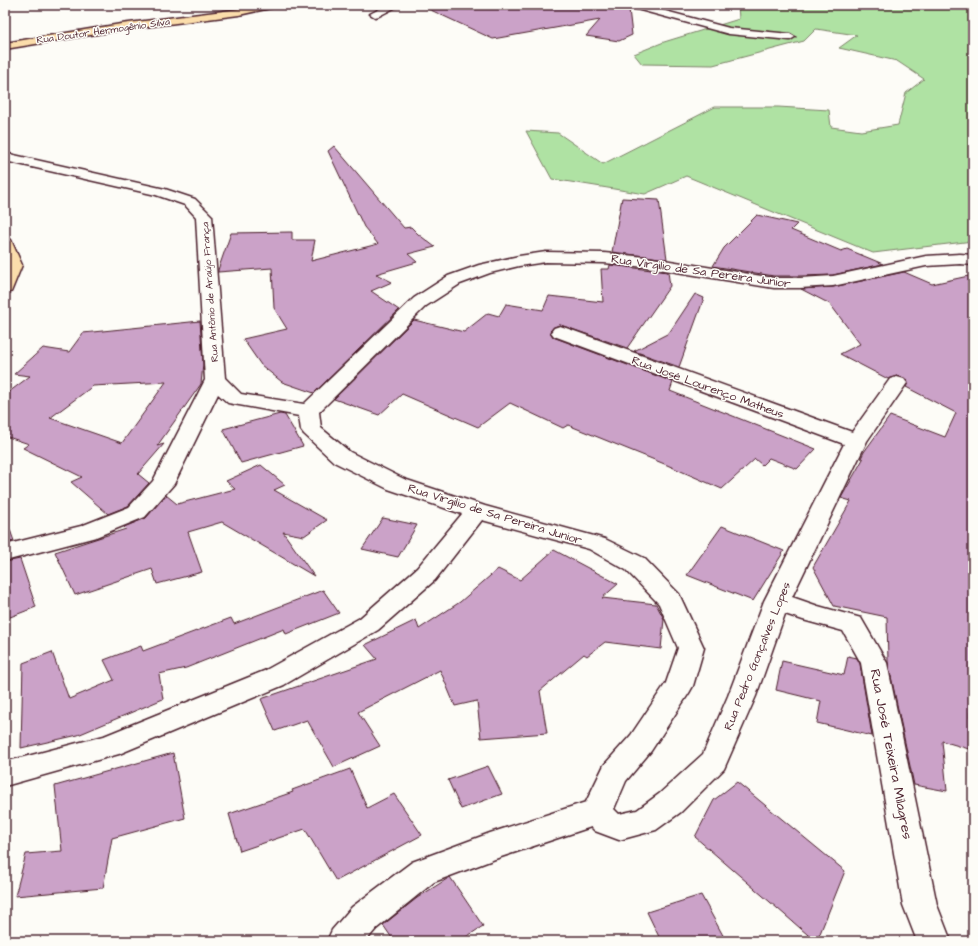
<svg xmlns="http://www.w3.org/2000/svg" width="978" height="946" viewBox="0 0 978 946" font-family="'Architects Daughter',sans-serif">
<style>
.green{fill:#afe2a3;stroke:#7c8067}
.building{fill:#cba2c8;stroke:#4a1f2b;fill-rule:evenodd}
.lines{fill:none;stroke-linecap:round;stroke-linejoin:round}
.minor-casing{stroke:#4a1f2b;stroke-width:3}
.major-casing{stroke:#4a1f2b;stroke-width:3}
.minor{fill:#fdfcf7;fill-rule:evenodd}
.major{fill:#fbddab;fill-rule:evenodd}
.labels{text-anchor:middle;stroke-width:3;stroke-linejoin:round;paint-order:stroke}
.far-street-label{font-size:10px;fill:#4a1f2b;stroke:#fdfcf7}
.street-label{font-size:12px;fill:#4a1f2b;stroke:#fdfcf7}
.near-street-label{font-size:14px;fill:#4a1f2b;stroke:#fdfcf7}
</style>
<rect width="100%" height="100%" fill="#fdfcf7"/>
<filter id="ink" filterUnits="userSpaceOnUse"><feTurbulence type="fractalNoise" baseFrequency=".025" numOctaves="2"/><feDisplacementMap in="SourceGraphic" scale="8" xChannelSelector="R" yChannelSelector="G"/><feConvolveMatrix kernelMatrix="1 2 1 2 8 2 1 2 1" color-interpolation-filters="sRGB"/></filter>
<g filter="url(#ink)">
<!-- green -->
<path class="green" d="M 738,5 L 973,5 L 973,241 L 873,253 L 686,176 L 645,194 L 552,179 L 526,131 L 558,133 L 603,164 L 715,107 L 778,107 L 829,110 L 831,127 L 861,131 L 898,125 L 906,93 L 924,79 L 897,61 L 839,48 L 857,35 L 816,29 L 804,41 L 713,65 L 642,64 L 634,54 L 664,42 L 739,19 Z"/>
<!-- building -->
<g class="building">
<path d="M 420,5 L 626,5 L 629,9 L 632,35 L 619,41 L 586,36 L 600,20 L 493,39 Z"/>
<path d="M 334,146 L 404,228 L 411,227 L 418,234 L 435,247 L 408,254 L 417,262 L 376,274 L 392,282 L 371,291 L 399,310 L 314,393 L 282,382 L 261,365 L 243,339 L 287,329 L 274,308 L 272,268 L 218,272 L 218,270 L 231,233 L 292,232 L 292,240 L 315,240 L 311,261 L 378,244 L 364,227 L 328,151 Z"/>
<path d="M 622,198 L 659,200 L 667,259 L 612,252 Z"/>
<path d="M 757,215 L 797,224 L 791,230 L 841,251 L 847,249 L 883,264 L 833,275 L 800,276 L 774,276 L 713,266 L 724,248 Z"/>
<path d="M 610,265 L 668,272 L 670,286 L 627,348 L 560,325 L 554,327 L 550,331 L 553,337 L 673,382 L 670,391 L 816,449 L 797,469 L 769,458 L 762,465 L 755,459 L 722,489 L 667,465 L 568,425 L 563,428 L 510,403 L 478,427 L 402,394 L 379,415 L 334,399 L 414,320 L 464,332 L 488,313 L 499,316 L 506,304 L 543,310 L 549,296 L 603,302 L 601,269 L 609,269 Z"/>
<path d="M 904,272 L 932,284 L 973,275 L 973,677 L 969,749 L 942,741 L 947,791 L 914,785 L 888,662 L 887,617 L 834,606 L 813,567 L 851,501 L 841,498 L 863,459 L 861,458 L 864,452 L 890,416 L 945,437 L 956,413 L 906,387 L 908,383 L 904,378 L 897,376 L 888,379 L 840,354 L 860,344 L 830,304 L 801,289 L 833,287 Z"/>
<path d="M 695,294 L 704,298 L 679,367 L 634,351 L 669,333 Z"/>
<path d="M 200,321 L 203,364 L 201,384 L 157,446 L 164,444 L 138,474 L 149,483 L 128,506 L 108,514 L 71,482 L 82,477 L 23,448 L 29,444 L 5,436 L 5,395 L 30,376 L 14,374 L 43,348 L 69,352 L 83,333 ZM 166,382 L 122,443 L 50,418 L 93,386 Z"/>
<path d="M 280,414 L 285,415 L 303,446 L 241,463 L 223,429 Z"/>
<path d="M 261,465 L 285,485 L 274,490 L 327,520 L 304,536 L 283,532 L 314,576 L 222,522 L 188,532 L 202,572 L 157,584 L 152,569 L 75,595 L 55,552 L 126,529 L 124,527 L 146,518 L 166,495 L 177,504 L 235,489 L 226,481 Z"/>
<path d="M 383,518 L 417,525 L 398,557 L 362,549 Z"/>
<path d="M 722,526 L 784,551 L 753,601 L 687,575 Z"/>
<path d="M 9,527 L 14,541 L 5,543 L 5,528 Z"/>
<path d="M 554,550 L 618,584 L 602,598 L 656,604 L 664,619 L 661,649 L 605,642 L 587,656 L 584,654 L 540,691 L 547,733 L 481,738 L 477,701 L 455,706 L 440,670 L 358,712 L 380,746 L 334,767 L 307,720 L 275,731 L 261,699 L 377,659 L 365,645 L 416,620 L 419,629 L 460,602 L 498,569 L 520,580 Z"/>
<path d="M 20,559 L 36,607 L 5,619 L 5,562 Z"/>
<path d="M 323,590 L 339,613 L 286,634 L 284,629 L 186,668 L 159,674 L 163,699 L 78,735 L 21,748 L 23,663 L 52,652 L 69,699 L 114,680 L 104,660 L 141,646 L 143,651 L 231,618 L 234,624 Z"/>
<path d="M 848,656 L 857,658 L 860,664 L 872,736 L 817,723 L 821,701 L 776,690 L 782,661 L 844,675 Z"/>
<path d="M 173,753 L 185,818 L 112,838 L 103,888 L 15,896 L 26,854 L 62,851 L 55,786 Z"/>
<path d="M 488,766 L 502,794 L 461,809 L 448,780 Z"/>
<path d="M 350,769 L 367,808 L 394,794 L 422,835 L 336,881 L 305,829 L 240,851 L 229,814 L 293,792 L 292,790 Z"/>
<path d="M 737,782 L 845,871 L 817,941 L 815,941 L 695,837 L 714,800 Z"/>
<path d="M 450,877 L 483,926 L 460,941 L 394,941 L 383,925 L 417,898 Z"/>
<path d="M 701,895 L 726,941 L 661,941 L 647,912 Z"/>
</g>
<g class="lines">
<defs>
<g id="minor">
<path d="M 387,5 L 400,5 L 379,16 L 375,17 L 370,14 Z"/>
<path d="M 627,5 L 643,5 L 729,28 L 790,34 L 795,37 L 790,40 L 729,34 L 629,7 Z"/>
<path d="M 5,153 L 165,189 L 195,199 L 212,216 L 225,378 L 241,394 L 304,404 L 414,298 L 448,276 L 479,265 L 519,256 L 546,252 L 604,253 L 646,257 L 774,278 L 800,278 L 833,276 L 926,256 L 960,254 L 973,255 L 973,265 L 960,264 L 926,266 L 833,286 L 800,288 L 774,288 L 646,267 L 604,263 L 546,262 L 519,266 L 490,273 L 460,284 L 426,306 L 319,412 L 321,428 L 350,452 L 404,479 L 485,506 L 605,539 L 644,558 L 679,594 L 704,648 L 693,686 L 689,693 L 651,751 L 626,781 L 614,809 L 619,814 L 637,810 L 659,794 L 703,754 L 728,696 L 764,601 L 844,444 L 554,336 L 551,332 L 554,328 L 560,326 L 566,328 L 852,432 L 890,379 L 897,377 L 904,379 L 907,383 L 867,441 L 792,597 L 818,606 L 861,618 L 887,663 L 937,905 L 951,941 L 917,941 L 903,905 L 861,663 L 843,631 L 803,620 L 785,614 L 756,696 L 724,769 L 681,812 L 656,830 L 619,840 L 595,831 L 591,827 L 495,859 L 434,882 L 376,929 L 366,941 L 327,941 L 332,930 L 352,907 L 412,862 L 490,833 L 586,802 L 604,765 L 631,735 L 666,683 L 678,648 L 659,604 L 626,570 L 589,549 L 482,520 L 435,580 L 378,630 L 284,685 L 119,754 L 5,786 L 5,762 L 104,736 L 264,671 L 360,618 L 417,568 L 462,514 L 388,489 L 334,462 L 304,434 L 301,430 L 299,416 L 228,403 L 218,394 L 174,484 L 145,517 L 96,537 L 5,561 L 5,545 L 81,526 L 129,507 L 153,481 L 205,380 L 196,217 L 185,205 L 156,195 L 5,161 Z"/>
</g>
<g id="major">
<path d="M 258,5 L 277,5 L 275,7 L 239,15 L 121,30 L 5,49 L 5,43 L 121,24 L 239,9 Z"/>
<path d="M 5,238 L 11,240 L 22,265 L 11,292 L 5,293 Z"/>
</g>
</defs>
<!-- minor casing -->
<use href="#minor" class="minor-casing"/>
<!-- major casing -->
<use href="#major" class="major-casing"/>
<!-- minor -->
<use href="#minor" class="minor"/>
<!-- major -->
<use href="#major" class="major"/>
</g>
</g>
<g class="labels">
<!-- far-street labels -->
<g class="far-street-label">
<text transform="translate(103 30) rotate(-8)" y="4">Rua Doutor Hermogênio Silva</text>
<text transform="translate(209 292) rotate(-94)" y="4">Rua Antônio de Araújo França</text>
</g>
<!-- street labels -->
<g class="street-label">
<text transform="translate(701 271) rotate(8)" y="4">Rua Virgilio de Sa Pereira Junior</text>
<text transform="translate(708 387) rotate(20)" y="4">Rua José Lourenço Matheus</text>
<text transform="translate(495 514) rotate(17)" y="4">Rua Virgilio de Sa Pereira Junior</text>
<text transform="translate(757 656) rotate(-68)" y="4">Rua Pedro Gonçalves Lopes</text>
</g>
<!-- near-street labels -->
<g class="near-street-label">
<text transform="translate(892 754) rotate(79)" y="5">Rua José Teixeira Milagres</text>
</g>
</g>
<!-- margin -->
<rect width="978" height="946" fill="none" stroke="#fdfcf7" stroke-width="20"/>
<rect x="10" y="10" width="958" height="926" fill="none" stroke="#4a1f2b" stroke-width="1.5" filter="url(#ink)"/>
</svg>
